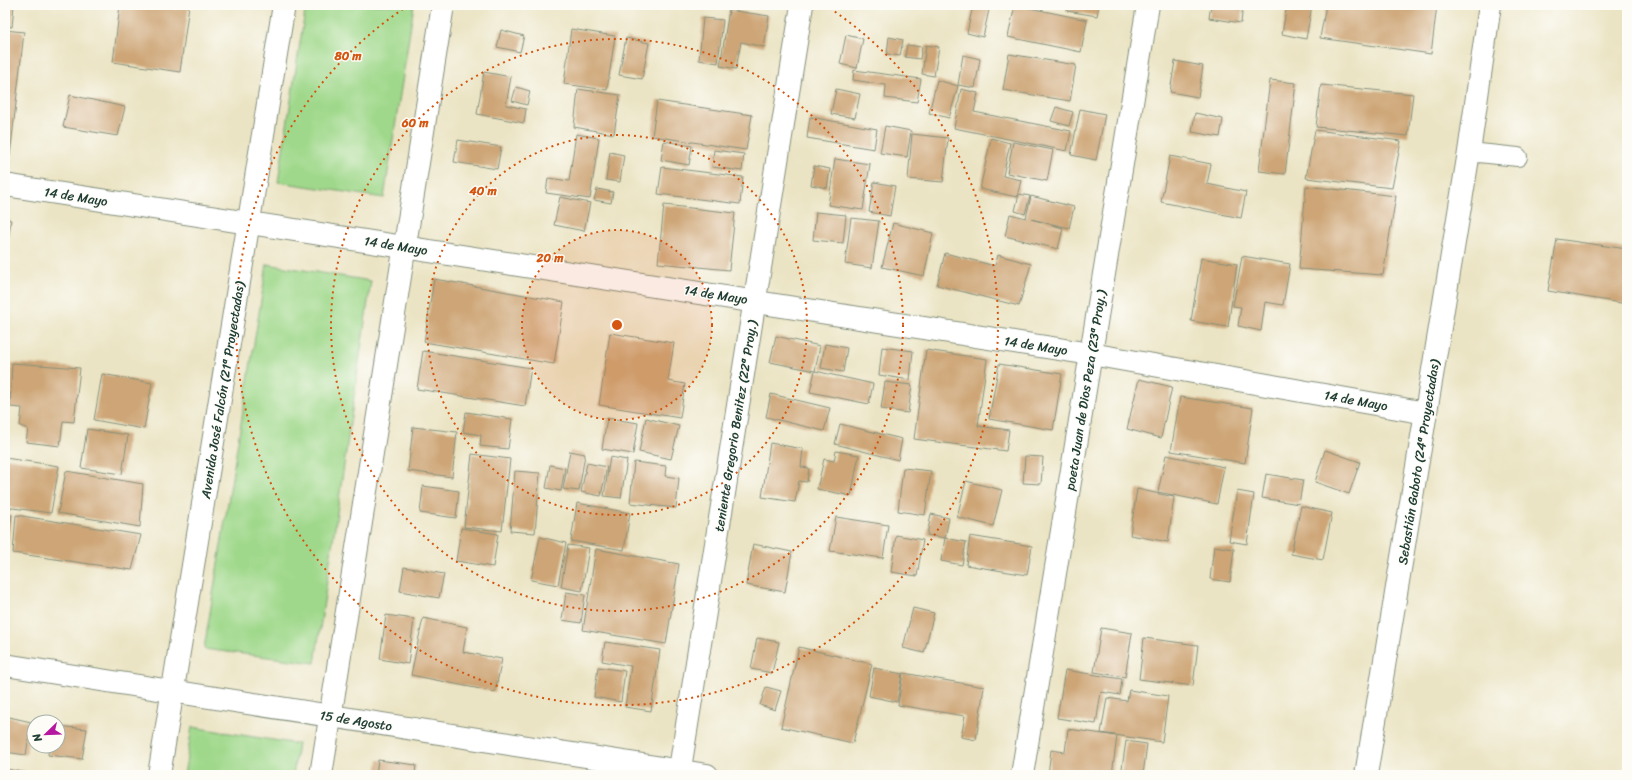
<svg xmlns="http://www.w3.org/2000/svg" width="1632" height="780" viewBox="0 0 1632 780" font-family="Sriracha,sans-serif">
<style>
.park{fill:#9fd88a;stroke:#5f8a5f}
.building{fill:#cda576}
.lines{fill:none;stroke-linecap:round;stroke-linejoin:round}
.service-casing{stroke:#85907c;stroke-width:20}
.minor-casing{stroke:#85907c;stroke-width:24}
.tertiary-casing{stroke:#85907c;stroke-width:24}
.secondary-casing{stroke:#85907c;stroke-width:24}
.service{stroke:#fff;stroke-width:18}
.minor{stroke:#fff;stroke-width:22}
.tertiary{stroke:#fff;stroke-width:22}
.secondary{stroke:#fff;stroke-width:22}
.ring{fill:none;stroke:#d45610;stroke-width:2;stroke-dasharray:2 4}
.labels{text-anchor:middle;stroke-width:3;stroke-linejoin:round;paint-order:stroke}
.street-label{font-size:13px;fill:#1f3d34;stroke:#fdfcf7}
.centre{fill:#d45610;stroke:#fdfcf7;stroke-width:2}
.ring-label{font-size:12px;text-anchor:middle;font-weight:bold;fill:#d45610;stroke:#fdfcf7;stroke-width:3;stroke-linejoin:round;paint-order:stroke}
</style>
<rect width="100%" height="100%" fill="#fdfcf7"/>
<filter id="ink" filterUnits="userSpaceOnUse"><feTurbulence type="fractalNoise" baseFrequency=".025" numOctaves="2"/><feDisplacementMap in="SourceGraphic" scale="8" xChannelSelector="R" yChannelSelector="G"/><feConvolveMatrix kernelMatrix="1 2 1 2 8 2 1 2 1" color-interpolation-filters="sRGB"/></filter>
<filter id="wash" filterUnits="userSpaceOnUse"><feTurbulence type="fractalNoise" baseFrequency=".012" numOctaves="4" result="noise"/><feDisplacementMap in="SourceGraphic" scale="16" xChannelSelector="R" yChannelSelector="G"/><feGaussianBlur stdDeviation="0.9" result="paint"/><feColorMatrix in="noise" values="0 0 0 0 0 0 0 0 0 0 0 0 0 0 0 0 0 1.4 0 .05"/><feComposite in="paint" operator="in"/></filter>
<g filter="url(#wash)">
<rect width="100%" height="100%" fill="#ebe4c4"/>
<!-- park -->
<g class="park">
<path d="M 306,5 L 414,5 L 384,198 L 278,182 Z"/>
<path d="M 267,264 L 371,281 L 315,663 L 204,649 Z"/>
<path d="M 192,727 L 298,744 L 293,775 L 184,775 Z"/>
</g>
<g id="blocks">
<!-- building -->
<g class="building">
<path d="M 5,5 L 14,5 L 12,27 L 5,26 Z"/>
<path d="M 120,5 L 189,5 L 180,72 L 113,62 Z"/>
<path d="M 973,5 L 990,5 L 983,37 L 967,33 Z"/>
<path d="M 1015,5 L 1087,20 L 1081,52 L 1008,37 Z"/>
<path d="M 1068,5 L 1099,5 L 1097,16 L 1067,11 Z"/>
<path d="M 1211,5 L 1243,5 L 1241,23 L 1209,18 Z"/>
<path d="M 1287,5 L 1312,5 L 1306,39 L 1282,34 Z"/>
<path d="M 1326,5 L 1437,5 L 1431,54 L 1320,38 Z"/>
<path d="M 729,10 L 769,16 L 764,47 L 741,42 L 736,69 L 720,66 Z"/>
<path d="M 703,18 L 723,20 L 718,63 L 699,60 Z"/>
<path d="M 571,29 L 615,36 L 607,90 L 564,84 Z"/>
<path d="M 5,30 L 24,32 L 10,156 L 5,155 Z"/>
<path d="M 501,30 L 524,36 L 520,52 L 497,47 Z"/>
<path d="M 846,35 L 863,39 L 857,68 L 840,64 Z"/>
<path d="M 889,37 L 903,40 L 900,56 L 887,54 Z"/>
<path d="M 626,38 L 649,43 L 642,79 L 619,75 Z"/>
<path d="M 907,45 L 922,47 L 920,59 L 905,57 Z"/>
<path d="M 926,45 L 939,47 L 934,76 L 922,74 Z"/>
<path d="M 1009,54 L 1076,65 L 1070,101 L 1003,90 Z"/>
<path d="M 963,55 L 980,59 L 975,88 L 958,85 Z"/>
<path d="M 1175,61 L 1203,66 L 1198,97 L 1170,92 Z"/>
<path d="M 854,70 L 921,79 L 917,102 L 885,98 L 886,85 L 853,80 Z"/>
<path d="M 484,72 L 511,77 L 506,105 L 526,109 L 524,123 L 477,114 Z"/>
<path d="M 937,80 L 958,86 L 949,118 L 929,113 Z"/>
<path d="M 1270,80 L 1296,83 L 1285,174 L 1259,171 Z"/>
<path d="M 1321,85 L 1413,94 L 1408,136 L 1316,127 Z"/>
<path d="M 516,87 L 530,91 L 527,105 L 512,101 Z"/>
<path d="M 578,89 L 620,95 L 614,134 L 574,127 Z"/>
<path d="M 836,89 L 860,94 L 855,118 L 831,114 Z"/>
<path d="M 961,89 L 978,93 L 974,112 L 1071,131 L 1067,151 L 954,128 Z"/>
<path d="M 70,95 L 125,107 L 118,136 L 63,127 Z"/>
<path d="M 657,101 L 752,115 L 746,150 L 652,136 Z"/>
<path d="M 1056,107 L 1073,112 L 1069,126 L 1051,121 Z"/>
<path d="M 1080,109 L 1105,114 L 1096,160 L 1071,155 Z"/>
<path d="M 1195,113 L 1223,119 L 1220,137 L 1192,132 Z"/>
<path d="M 810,117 L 877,129 L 874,149 L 807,138 Z"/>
<path d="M 885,126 L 911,131 L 907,157 L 880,153 Z"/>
<path d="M 1315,130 L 1401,141 L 1392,188 L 1306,178 Z"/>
<path d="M 576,134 L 599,138 L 590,199 L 546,193 L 548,178 L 569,181 Z"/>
<path d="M 912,134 L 948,138 L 943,182 L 908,179 Z"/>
<path d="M 991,138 L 1010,143 L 1003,176 L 1021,180 L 1017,197 L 980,189 Z"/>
<path d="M 458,140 L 501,147 L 497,169 L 454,162 Z"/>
<path d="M 664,141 L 692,146 L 689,165 L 661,160 Z"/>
<path d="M 1013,142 L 1053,150 L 1047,181 L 1007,173 Z"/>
<path d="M 714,150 L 744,154 L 742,171 L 712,167 Z"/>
<path d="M 610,152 L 624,155 L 620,182 L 606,180 Z"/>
<path d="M 1170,156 L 1211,164 L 1207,184 L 1246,192 L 1241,218 L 1161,202 Z"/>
<path d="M 835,159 L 870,164 L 863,210 L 828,205 Z"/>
<path d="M 814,166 L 830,169 L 827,188 L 811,185 Z"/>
<path d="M 662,167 L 743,177 L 740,204 L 658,194 Z"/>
<path d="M 874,182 L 895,186 L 890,216 L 869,212 Z"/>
<path d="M 1306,186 L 1396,196 L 1383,275 L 1299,269 Z"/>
<path d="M 597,189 L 613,192 L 611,203 L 594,200 Z"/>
<path d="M 1019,194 L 1030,196 L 1025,214 L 1015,211 Z"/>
<path d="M 1031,196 L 1074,207 L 1069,228 L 1031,219 L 1063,228 L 1058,249 L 1005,236 L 1010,214 L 1026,218 Z"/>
<path d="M 560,197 L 590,203 L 584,231 L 554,225 Z"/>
<path d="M 664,205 L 735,213 L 729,270 L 658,263 Z"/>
<path d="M 816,212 L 846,215 L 843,243 L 813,240 Z"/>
<path d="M 851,218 L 879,221 L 872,268 L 845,264 Z"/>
<path d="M 5,219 L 11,220 L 6,249 L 5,249 Z"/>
<path d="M 893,223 L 933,233 L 924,276 L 882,267 Z"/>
<path d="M 1557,239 L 1627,249 L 1627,304 L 1548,291 Z"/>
<path d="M 945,253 L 995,266 L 998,255 L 1031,264 L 1019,306 L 937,285 Z"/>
<path d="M 1242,256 L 1290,264 L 1283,305 L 1265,302 L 1261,331 L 1238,326 L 1241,307 L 1233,306 Z"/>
<path d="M 1201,258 L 1237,264 L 1228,327 L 1191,321 Z"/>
<path d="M 434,279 L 564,302 L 554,364 L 424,342 Z"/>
<path d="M 610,333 L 674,343 L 668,381 L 685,384 L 680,418 L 599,405 Z"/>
<path d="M 776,336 L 820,346 L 815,371 L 770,362 Z"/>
<path d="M 825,344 L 847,348 L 843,372 L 821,368 Z"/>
<path d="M 882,347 L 913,351 L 910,380 L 879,375 Z"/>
<path d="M 926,350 L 987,359 L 978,426 L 1009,430 L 1006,451 L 914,439 Z"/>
<path d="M 423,351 L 531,368 L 525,406 L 417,389 Z"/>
<path d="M 12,363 L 80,368 L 74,422 L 63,421 L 60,446 L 26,442 L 28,429 L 20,426 L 22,408 L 10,407 Z"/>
<path d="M 999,364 L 1062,374 L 1053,430 L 989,419 Z"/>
<path d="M 815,371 L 873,384 L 869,404 L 810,392 Z"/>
<path d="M 102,374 L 152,383 L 144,429 L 94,420 Z"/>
<path d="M 1139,379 L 1172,387 L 1161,438 L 1127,429 Z"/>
<path d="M 885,382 L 912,385 L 908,413 L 881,409 Z"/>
<path d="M 771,394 L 830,408 L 824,431 L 766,417 Z"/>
<path d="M 1180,397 L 1253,408 L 1245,463 L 1171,451 Z"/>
<path d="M 466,412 L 512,419 L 508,449 L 480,446 L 481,435 L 463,432 Z"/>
<path d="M 607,418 L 638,423 L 633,454 L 602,449 Z"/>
<path d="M 646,418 L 679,426 L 671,459 L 639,452 Z"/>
<path d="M 840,424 L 902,439 L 898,460 L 835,444 Z"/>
<path d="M 413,427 L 457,432 L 452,477 L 408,471 Z"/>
<path d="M 87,429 L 128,435 L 122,474 L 81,468 Z"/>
<path d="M 770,443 L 803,449 L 801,467 L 809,468 L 807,482 L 799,481 L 795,502 L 762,497 Z"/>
<path d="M 1325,450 L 1360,462 L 1349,494 L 1315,482 Z"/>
<path d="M 570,451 L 585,454 L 579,491 L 563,489 Z"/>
<path d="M 836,451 L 859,455 L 851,496 L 817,489 L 824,459 L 834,461 Z"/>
<path d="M 472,454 L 510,459 L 502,531 L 464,527 Z"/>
<path d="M 1166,455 L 1224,467 L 1217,504 L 1158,492 Z"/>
<path d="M 1025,456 L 1043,457 L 1041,484 L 1023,483 Z"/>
<path d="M 610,457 L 627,460 L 621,498 L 604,496 Z"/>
<path d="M 5,458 L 59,466 L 51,513 L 5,507 Z"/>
<path d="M 634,462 L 666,466 L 665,476 L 679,478 L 676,508 L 630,503 Z"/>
<path d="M 587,463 L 607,467 L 601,496 L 581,492 Z"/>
<path d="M 550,465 L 565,468 L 561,491 L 546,488 Z"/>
<path d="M 903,468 L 931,471 L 925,515 L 898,511 Z"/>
<path d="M 66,471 L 143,484 L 140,527 L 58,513 Z"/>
<path d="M 515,471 L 540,473 L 535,533 L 510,531 Z"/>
<path d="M 1266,474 L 1303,480 L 1299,504 L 1262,498 Z"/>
<path d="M 966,481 L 1002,490 L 993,526 L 957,517 Z"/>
<path d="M 423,486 L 459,491 L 456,518 L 420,513 Z"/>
<path d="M 1137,489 L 1174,497 L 1168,542 L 1130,535 Z"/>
<path d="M 1237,491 L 1254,494 L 1247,544 L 1229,541 Z"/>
<path d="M 577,503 L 630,513 L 624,550 L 571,541 Z"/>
<path d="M 1301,506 L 1332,513 L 1323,560 L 1291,554 Z"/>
<path d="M 5,514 L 12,515 L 6,554 L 5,554 Z"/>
<path d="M 931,514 L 949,518 L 945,538 L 927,535 Z"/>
<path d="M 16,515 L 141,535 L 132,570 L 13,553 Z"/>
<path d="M 836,517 L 888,525 L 883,558 L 830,551 Z"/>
<path d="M 461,528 L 498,534 L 493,567 L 456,561 Z"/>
<path d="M 896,535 L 923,540 L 917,576 L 891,572 Z"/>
<path d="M 970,536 L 1032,546 L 1027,575 L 966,565 Z"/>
<path d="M 540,537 L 566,543 L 558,585 L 531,580 Z"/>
<path d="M 945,538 L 966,542 L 962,565 L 941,561 Z"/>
<path d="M 753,544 L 792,552 L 785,592 L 746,585 Z"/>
<path d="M 568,545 L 589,548 L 582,591 L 561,587 Z"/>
<path d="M 1214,546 L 1234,549 L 1230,582 L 1210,579 Z"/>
<path d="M 596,549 L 679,564 L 666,644 L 583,630 Z"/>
<path d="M 404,567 L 444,574 L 439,598 L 400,591 Z"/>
<path d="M 566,592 L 585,595 L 581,623 L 562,620 Z"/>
<path d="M 913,608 L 934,613 L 924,653 L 903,648 Z"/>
<path d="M 386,615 L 414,619 L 408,664 L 380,659 Z"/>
<path d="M 423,618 L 467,627 L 463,652 L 502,659 L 495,692 L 411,675 Z"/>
<path d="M 1101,628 L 1132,633 L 1125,677 L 1094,672 Z"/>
<path d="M 757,638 L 779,642 L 772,673 L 751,669 Z"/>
<path d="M 1144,638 L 1198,645 L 1193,686 L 1139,679 Z"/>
<path d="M 605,642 L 660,650 L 651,711 L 625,707 L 631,666 L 602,661 Z"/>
<path d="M 799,647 L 872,664 L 853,743 L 781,727 Z"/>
<path d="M 598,667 L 625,671 L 621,702 L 594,697 Z"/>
<path d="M 874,668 L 902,674 L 897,702 L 869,696 Z"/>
<path d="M 1065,670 L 1122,679 L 1120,695 L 1101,692 L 1096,724 L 1057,718 Z"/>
<path d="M 903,673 L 984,687 L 976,740 L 961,737 L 965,716 L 898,705 Z"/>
<path d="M 766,687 L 781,691 L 775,710 L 760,705 Z"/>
<path d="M 1129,690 L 1168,696 L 1162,742 L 1101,733 L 1107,698 L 1127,701 Z"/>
<path d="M 5,716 L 31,722 L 26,755 L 5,752 Z"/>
<path d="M 58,726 L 87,729 L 82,759 L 48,755 L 49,746 L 58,746 Z"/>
<path d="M 1068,729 L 1117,736 L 1112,775 L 1048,775 L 1051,750 L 1065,752 Z"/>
<path d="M 1126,741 L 1147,744 L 1143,775 L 1121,775 Z"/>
<path d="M 378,760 L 416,765 L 415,775 L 376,775 Z"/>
<path d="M 5,769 L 30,773 L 29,775 L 5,775 Z"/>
</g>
</g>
</g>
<g filter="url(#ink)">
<use href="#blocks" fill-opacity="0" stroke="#85907c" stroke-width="1"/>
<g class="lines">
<defs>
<path id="service" d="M 1469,152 L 1518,157"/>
<g id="minor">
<path d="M 5,185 L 1091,354 L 1426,413"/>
<path d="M 5,665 L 707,775"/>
<path d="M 679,775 L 802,5"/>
<path d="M 1022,775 L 1148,5"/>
</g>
<path id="tertiary" d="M 1366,775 L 1469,152 L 1490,5"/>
<g id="secondary">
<path d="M 159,775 L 284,5"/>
<path d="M 321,775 L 443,5"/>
</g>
</defs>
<!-- service casing -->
<use href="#service" class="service-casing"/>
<!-- minor casing -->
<use href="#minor" class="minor-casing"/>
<!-- tertiary casing -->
<use href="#tertiary" class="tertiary-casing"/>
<!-- secondary casing -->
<use href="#secondary" class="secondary-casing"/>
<!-- service -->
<use href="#service" class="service"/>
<!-- minor -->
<use href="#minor" class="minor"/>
<!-- tertiary -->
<use href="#tertiary" class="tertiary"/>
<!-- secondary -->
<use href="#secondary" class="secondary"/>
</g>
</g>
<!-- distance rings -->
<circle cx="617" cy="325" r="95" fill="#d45610" fill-opacity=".12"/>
<g class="ring">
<circle cx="617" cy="325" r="95"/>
<circle cx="617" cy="325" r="190"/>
<circle cx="617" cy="325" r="286"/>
<path d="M825 5A381 381 0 1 1 409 5"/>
</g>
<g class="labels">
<!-- street labels -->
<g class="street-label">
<text transform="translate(76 196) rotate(9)" y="5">14 de Mayo</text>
<text transform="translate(396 245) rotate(9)" y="5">14 de Mayo</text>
<text transform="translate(716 294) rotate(9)" y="5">14 de Mayo</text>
<text transform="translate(1036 345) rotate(9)" y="5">14 de Mayo</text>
<text transform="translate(222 390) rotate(-81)" y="5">Avenida José Falcón (21ª Proyectadas)</text>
<text transform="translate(1085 390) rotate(-81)" y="5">poeta Juan de Dios Peza (23ª Proy.)</text>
<text transform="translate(1356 400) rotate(10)" y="5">14 de Mayo</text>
<text transform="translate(735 426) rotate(-81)" y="5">teniente Gregorio Benitez (22ª Proy.)</text>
<text transform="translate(1418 462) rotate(-81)" y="5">Sebastián Gaboto (24ª Proyectadas)</text>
<text transform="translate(356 720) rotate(9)" y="5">15 de Agosto</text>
</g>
</g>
<circle cx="617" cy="325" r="6" class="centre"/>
<g class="ring-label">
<text x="348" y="60">80 m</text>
<text x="415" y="127">60 m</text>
<text x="483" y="195">40 m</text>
<text x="550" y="262">20 m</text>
</g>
<!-- margin -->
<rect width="1632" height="780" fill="none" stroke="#fdfcf7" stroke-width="20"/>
<!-- north arrow -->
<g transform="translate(46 734) rotate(247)"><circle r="19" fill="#fdfcf7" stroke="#a4b0a9"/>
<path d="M0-3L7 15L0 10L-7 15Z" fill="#b5179e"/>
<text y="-6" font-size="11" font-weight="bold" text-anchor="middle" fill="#1f3d34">N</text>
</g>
</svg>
